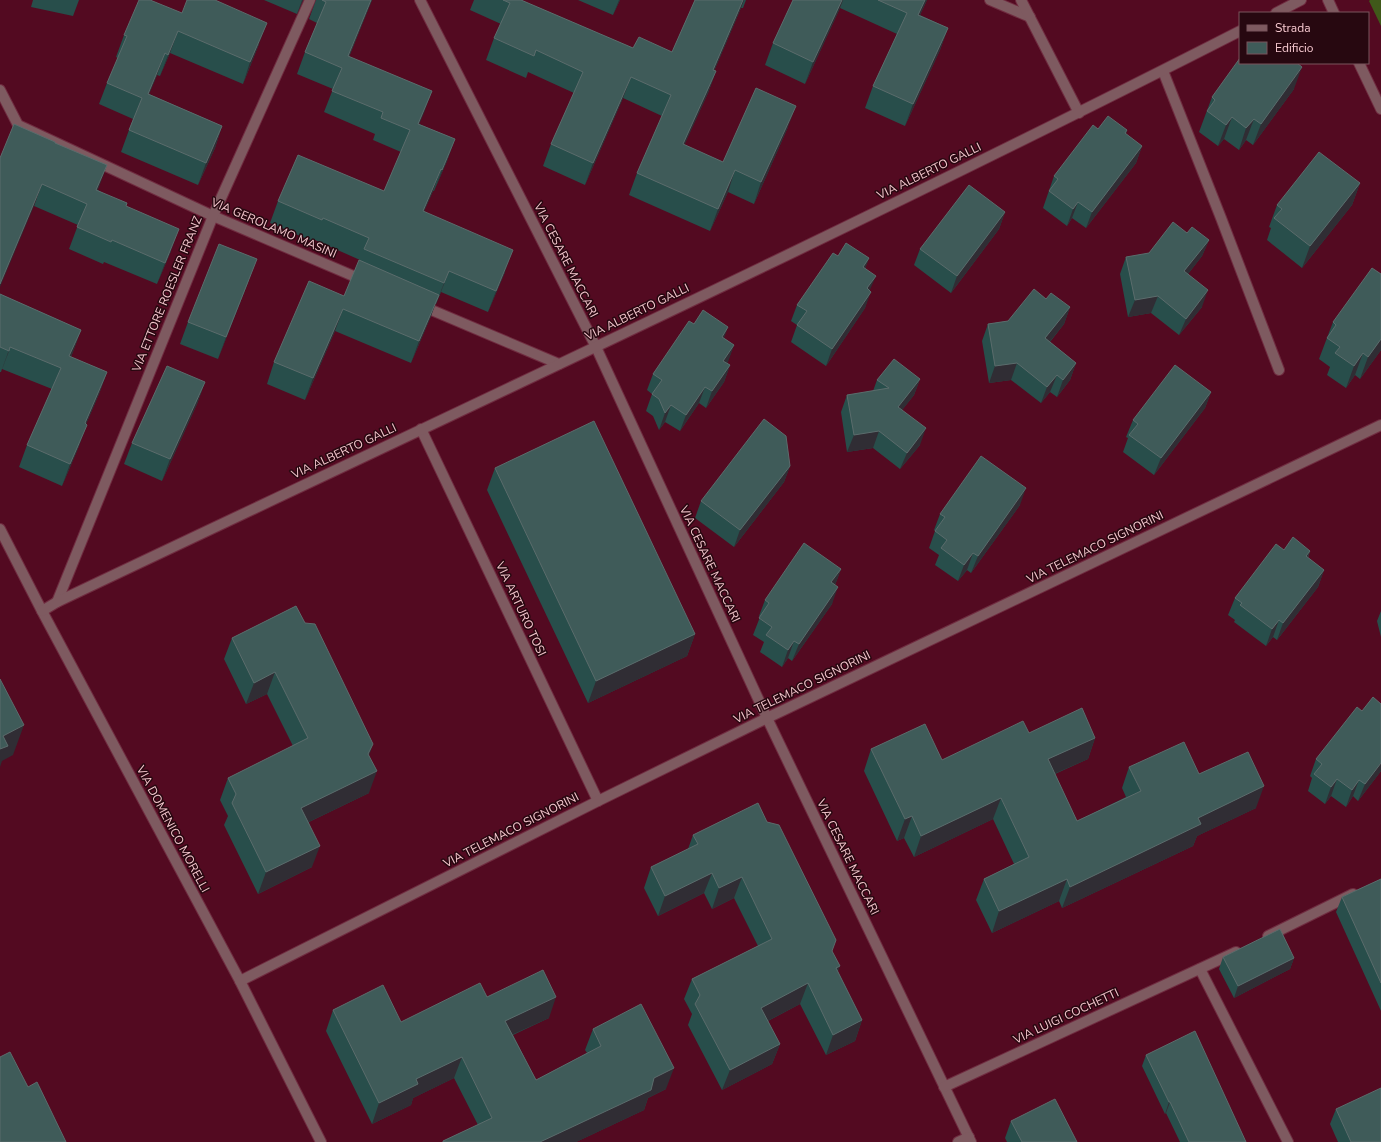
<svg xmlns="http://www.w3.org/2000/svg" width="1381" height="1142" viewBox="0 0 1381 1142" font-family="'Nunito Sans',sans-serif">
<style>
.green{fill:#40591a}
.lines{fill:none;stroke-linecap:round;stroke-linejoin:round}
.minor-casing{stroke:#702c40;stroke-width:12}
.minor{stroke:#7e5a60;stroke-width:10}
.wall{fill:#284e4b}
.shaded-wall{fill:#302d34}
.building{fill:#3f5b59;stroke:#5b6c6c}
.labels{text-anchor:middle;stroke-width:3;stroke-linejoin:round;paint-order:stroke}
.street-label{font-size:12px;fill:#f6c8cf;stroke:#270810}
</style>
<rect width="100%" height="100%" fill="#530a21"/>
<!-- green -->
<path class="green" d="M 1370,0 L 1381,0 L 1381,26 L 1369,1 Z"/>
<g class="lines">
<defs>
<g id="minor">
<path d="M 420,0 L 596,347 L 767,718 L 971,1142"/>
<path d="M 990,0 L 1030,17"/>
<path d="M 1021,0 L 1079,113"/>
<path d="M 1328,0 L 1334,13"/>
<path d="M 1276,13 L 1301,0"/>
<path d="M 1359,63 L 1381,109"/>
<path d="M 1163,71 L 1221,218 L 1279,370"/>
<path d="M 0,90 L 18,125 L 213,216 L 365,281"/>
<path d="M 422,306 L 559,364"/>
<path d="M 421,429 L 598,801"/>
<path d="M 0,529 L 42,611 L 240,981 L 321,1142"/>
<path d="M 57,602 L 213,216 L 310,0"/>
<path d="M 42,611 L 57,602 C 453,414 850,230 1240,31"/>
<path d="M 1268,936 L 1353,894"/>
<path d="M 1200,969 L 1288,1142"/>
<path d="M 240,981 L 598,801 L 767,718 L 1381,425"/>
<path d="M 944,1087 L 1236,952"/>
<path d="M 958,1142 L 969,1137"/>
</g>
</defs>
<!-- minor casing -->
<use href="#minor" class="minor-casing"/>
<!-- minor -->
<use href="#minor" class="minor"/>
</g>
<!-- wall -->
<g class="wall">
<path d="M 33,0 L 79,0 L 73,16 L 31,7 Z"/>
<path d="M 264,0 L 303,0 L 297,14 Z"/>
<path d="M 316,0 L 372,0 L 349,57 L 432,91 L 419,124 L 455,139 L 447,161 L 434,191 L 433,191 L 424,211 L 505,272 L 488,312 L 441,292 L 436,304 L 435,304 L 431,316 L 411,363 L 335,331 L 305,400 L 267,384 L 274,362 L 344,296 L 360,260 L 315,240 L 314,242 L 270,223 L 278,201 L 384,191 L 401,152 L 373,140 L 375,134 L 324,112 L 333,89 L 297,74 L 305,52 L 317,23 L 309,19 Z"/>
<path d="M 474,0 L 521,0 L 633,48 L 672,52 L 695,0 L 746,0 L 743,8 L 741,8 L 714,71 L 716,71 L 708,93 L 684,145 L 723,162 L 788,127 L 754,204 L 728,192 L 710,231 L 629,195 L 637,173 L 662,116 L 623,98 L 585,185 L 543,166 L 551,144 L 574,93 L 528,72 L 526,78 L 486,60 L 494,38 L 501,24 L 470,10 Z"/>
<path d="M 578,0 L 620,0 L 613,15 Z"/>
<path d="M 793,0 L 927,0 L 920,15 L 948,28 L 940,50 L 905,126 L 865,108 L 873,86 L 897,34 L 840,8 L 805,84 L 765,65 L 773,43 Z"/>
<path d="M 182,13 L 259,44 L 243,84 L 170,53 L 160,76 L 157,75 L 149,94 L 222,126 L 215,148 L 198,185 L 121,152 L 133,119 L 99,104 L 107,83 L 118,58 L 116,57 L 124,35 Z"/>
<path d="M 1294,89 L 1253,145 L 1246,140 L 1239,150 L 1224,139 L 1218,146 L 1199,132 L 1212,97 Z"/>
<path d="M 1098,129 L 1127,130 L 1126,134 L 1142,146 L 1136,163 L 1086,228 L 1072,218 L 1067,226 L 1043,208 L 1054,176 Z"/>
<path d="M 55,143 L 98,190 L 126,207 L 171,251 L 157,284 L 104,262 L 103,264 L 69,249 L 78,225 L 34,206 Z"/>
<path d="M 1360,183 L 1352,205 L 1302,268 L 1267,240 L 1271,228 L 1269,227 L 1277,205 Z"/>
<path d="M 1005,212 L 999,229 L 951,293 L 914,265 L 920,249 Z"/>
<path d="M 1187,233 L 1209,240 L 1202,256 L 1188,274 L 1202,307 L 1179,335 L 1151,313 L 1128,317 L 1120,274 L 1126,257 L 1149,253 Z"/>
<path d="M 838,256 L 869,258 L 865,268 L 870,291 L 865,308 L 826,366 L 791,342 L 797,325 L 791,321 L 797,305 Z"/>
<path d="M 1381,274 L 1381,350 L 1360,379 L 1355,375 L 1346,388 L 1327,375 L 1330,367 L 1319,359 L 1333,322 Z"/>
<path d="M 249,280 L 218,359 L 180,344 L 188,322 Z"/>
<path d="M 0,294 L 81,330 L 71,357 L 107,372 L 99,394 L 86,424 L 79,446 L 62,486 L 19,467 L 27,445 L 52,389 L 2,369 L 1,372 L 0,372 Z"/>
<path d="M 1046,299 L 1070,307 L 1064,324 L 1050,342 L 1076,363 L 1070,380 L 1057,397 L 1050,392 L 1041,403 L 1011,380 L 989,383 L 982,341 L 988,324 L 1008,321 Z"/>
<path d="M 694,324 L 724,338 L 734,345 L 727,363 L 730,365 L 724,382 L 706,408 L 699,403 L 680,431 L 665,422 L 659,430 L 653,416 L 646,411 L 652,394 L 647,390 L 653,374 Z"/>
<path d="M 920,379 L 914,395 L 902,410 L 920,445 L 900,469 L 873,448 L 847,452 L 841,412 L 847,395 L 873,391 L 877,380 Z"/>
<path d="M 205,382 L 197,404 L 162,481 L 124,464 L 132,443 Z"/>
<path d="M 1211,392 L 1205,408 L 1154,475 L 1123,452 L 1128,438 L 1126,437 L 1133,420 Z"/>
<path d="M 790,466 L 784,482 L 734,547 L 695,518 L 701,501 Z"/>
<path d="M 495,468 L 695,634 L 687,656 L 588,703 L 487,490 Z"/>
<path d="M 1020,505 L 971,573 L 967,570 L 958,581 L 935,565 L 939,555 L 929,548 L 935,531 L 934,530 L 940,514 Z"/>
<path d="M 1284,550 L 1310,551 L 1308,558 L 1324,570 L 1318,587 L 1277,640 L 1273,637 L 1266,646 L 1234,622 L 1235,620 L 1228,615 L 1235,598 Z"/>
<path d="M 841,569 L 835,585 L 832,604 L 792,661 L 788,658 L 782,667 L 760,652 L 764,642 L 753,635 L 760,617 L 759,616 L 765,600 Z"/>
<path d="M 296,606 L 369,756 L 369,793 L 309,822 L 312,867 L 258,894 L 224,825 L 228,816 L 220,800 L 228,778 L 293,746 L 267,694 L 246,704 L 224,659 L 232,638 Z"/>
<path d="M 1381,611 L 1381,637 L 1377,621 Z"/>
<path d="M 1029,733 L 1095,738 L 1088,759 L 1055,774 L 1077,821 L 1126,797 L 1122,788 L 1129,767 L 1199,774 L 1256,808 L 1197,836 L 1193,846 L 1062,908 L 1059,901 L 992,933 L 976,900 L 984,879 L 1014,864 L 993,819 L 914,857 L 904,838 L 897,841 L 864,771 L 871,749 L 942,760 Z"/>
<path d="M 1316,759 L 1381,771 L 1358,801 L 1353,796 L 1346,807 L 1331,796 L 1325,804 L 1308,791 L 1312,778 L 1310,776 Z"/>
<path d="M 693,835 L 832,951 L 838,972 L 862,1020 L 855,1041 L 826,1055 L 800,1004 L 768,1021 L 780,1044 L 772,1064 L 722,1090 L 688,1025 L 692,1014 L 684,999 L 692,979 L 758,946 L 734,898 L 712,909 L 704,893 L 658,916 L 644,888 L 651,867 L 688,849 Z"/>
<path d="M 1381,879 L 1381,1011 L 1336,912 L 1342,897 Z"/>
<path d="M 1223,957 L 1294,958 L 1290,969 L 1234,998 L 1219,969 Z"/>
<path d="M 487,997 L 549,1018 L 513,1035 L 536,1080 L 587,1053 L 585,1050 L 593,1029 L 666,1089 L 648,1098 L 644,1110 L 576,1142 L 443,1142 L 443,1141 L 478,1125 L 454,1078 L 413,1098 L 411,1105 L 372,1124 L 326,1031 L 333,1010 L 401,1022 Z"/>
<path d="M 1146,1055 L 1246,1142 L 1180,1142 L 1166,1113 L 1165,1114 L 1142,1066 Z"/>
<path d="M 1336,1109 L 1381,1142 L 1338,1142 L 1330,1124 Z"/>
<path d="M 1011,1121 L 1077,1142 L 1007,1142 L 1005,1138 Z"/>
</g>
<!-- shaded-wall -->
<g class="shaded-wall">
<path d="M 302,0 L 303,0 L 297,14 Z"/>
<path d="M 371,0 L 372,0 L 340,78 L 348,56 Z"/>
<path d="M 619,0 L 620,0 L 613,15 Z"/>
<path d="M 743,0 L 744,0 L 741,8 L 705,92 L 713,70 Z"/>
<path d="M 842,0 L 843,0 L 840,8 L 805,84 L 813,62 Z"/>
<path d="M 925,0 L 927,0 L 910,36 L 918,15 Z"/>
<path d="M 267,23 L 259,44 L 243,84 L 250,62 Z"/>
<path d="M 948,28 L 940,50 L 905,126 L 913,104 Z"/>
<path d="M 178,31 L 170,53 L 160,76 L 168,55 Z"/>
<path d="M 165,53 L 157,75 L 140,116 L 148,94 Z"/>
<path d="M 1302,67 L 1294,89 L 1253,145 L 1261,124 Z"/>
<path d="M 716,71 L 708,93 L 675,166 L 683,144 Z"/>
<path d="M 631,77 L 623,98 L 585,185 L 593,163 Z"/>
<path d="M 432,91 L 424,113 L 410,145 L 418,124 Z"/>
<path d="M 796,106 L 788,127 L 754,204 L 761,182 Z"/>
<path d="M 1232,117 L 1224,139 L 1218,146 L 1226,125 Z"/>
<path d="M 1254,119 L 1246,140 L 1239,150 L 1246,128 Z"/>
<path d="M 222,126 L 215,148 L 198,185 L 206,163 Z"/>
<path d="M 455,139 L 447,161 L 434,191 L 442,170 Z"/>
<path d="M 1142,146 L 1136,163 L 1086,228 L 1092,212 Z"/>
<path d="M 107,165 L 99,187 L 89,212 L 96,190 Z"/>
<path d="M 441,169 L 433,191 L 415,232 L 423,211 Z"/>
<path d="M 735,170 L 728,192 L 710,231 L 718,209 Z"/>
<path d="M 1360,183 L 1352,205 L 1302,268 L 1310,246 Z"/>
<path d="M 42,184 L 34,206 L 0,287 L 0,284 Z"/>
<path d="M 1078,202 L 1072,218 L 1067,226 L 1073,209 Z"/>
<path d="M 1005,212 L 999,229 L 951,293 L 957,276 Z"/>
<path d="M 179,229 L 171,251 L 157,284 L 165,263 Z"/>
<path d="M 1209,240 L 1202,256 L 1177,288 L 1184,271 Z"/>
<path d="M 513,250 L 505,272 L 488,312 L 496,291 Z"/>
<path d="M 869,258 L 863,275 L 863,267 Z"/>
<path d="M 257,259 L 249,280 L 218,359 L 226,337 Z"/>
<path d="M 449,271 L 441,292 L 436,304 L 444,283 Z"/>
<path d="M 876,276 L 869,292 L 867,288 Z"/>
<path d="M 1208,290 L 1202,307 L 1179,335 L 1186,319 Z"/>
<path d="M 871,292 L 865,308 L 826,366 L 832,349 Z"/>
<path d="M 439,295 L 431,316 L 411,363 L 419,341 Z"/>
<path d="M 1158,296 L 1151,313 L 1128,317 L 1135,300 Z"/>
<path d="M 1070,307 L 1064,324 L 1039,355 L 1045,338 Z"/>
<path d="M 343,309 L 335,331 L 305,400 L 313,378 Z"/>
<path d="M 728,327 L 722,344 L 722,337 Z"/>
<path d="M 81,330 L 73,352 L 62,378 L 69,356 Z"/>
<path d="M 1381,339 L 1381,350 L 1360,379 L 1368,357 Z"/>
<path d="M 734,345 L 728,362 L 717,377 L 723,361 Z"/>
<path d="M 10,347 L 2,369 L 1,372 L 9,351 Z"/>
<path d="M 1363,353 L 1355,375 L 1346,388 L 1354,366 Z"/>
<path d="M 1017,363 L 1011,380 L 989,383 L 995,366 Z"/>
<path d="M 1076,363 L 1070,380 L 1057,397 L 1063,380 Z"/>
<path d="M 730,365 L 724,382 L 706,408 L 712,391 Z"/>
<path d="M 107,372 L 99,394 L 77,445 L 85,423 Z"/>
<path d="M 1057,375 L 1050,392 L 1041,403 L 1047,387 Z"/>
<path d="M 920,379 L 914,395 L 892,423 L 898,407 Z"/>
<path d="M 205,382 L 197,404 L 162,481 L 170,459 Z"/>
<path d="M 705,387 L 699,403 L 680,431 L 686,415 Z"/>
<path d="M 1211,392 L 1205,408 L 1154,475 L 1161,458 Z"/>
<path d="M 671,405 L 665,422 L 659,430 L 665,413 Z"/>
<path d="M 87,425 L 79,446 L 62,486 L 70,464 Z"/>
<path d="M 926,428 L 920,445 L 900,469 L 907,453 Z"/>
<path d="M 879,431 L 873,448 L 847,452 L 854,435 Z"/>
<path d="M 790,466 L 784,482 L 734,547 L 740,530 Z"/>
<path d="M 1026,488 L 1020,505 L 971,573 L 978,556 Z"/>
<path d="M 1310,551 L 1304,567 L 1306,556 Z"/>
<path d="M 973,553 L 967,570 L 958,581 L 964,565 Z"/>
<path d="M 841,569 L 835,585 L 831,582 Z"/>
<path d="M 1324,570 L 1318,587 L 1277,640 L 1283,623 Z"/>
<path d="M 838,587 L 832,604 L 792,661 L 799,644 Z"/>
<path d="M 1279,620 L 1273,637 L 1266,646 L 1272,629 Z"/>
<path d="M 695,634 L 687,656 L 588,703 L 596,681 Z"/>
<path d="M 794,641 L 788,658 L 782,667 L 788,650 Z"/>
<path d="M 275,672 L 267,694 L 246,704 L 254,683 Z"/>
<path d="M 24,725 L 13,755 L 2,761 L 0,767 L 0,743 L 3,736 Z"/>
<path d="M 1095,738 L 1088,759 L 1040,780 L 1048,759 Z"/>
<path d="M 373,744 L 366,765 L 368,754 Z"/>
<path d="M 1381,763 L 1381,771 L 1358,801 L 1365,784 Z"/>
<path d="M 377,771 L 369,793 L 294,829 L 301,808 Z"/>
<path d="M 1337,779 L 1331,796 L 1325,804 L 1331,787 Z"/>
<path d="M 1359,780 L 1353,796 L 1346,807 L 1352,790 Z"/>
<path d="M 1264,786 L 1256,808 L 1197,836 L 1193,846 L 1062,908 L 1070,887 L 1198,818 Z"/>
<path d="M 1001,798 L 993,819 L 914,857 L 921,836 Z"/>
<path d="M 912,816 L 904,838 L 897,841 L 905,819 Z"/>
<path d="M 320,846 L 312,867 L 258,894 L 266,872 Z"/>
<path d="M 712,873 L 704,893 L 658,916 L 665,896 Z"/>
<path d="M 742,877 L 734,898 L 712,909 L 719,888 Z"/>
<path d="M 1067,879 L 1059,901 L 992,933 L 999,911 Z"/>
<path d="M 1294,958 L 1290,969 L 1234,998 L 1238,986 Z"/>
<path d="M 840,966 L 833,986 L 836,968 Z"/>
<path d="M 808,983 L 800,1004 L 754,1028 L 761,1008 Z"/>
<path d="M 556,997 L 549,1018 L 498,1041 L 505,1021 Z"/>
<path d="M 862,1020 L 855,1041 L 826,1055 L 833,1035 Z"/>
<path d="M 780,1044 L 772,1064 L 722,1090 L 730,1070 Z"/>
<path d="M 462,1057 L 454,1078 L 413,1098 L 411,1105 L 372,1124 L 379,1103 L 416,1079 Z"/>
<path d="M 674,1068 L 666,1089 L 648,1098 L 644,1110 L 576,1142 L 540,1142 L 654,1078 Z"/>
<path d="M 1169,1102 L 1170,1102 L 1166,1113 L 1165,1114 Z"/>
</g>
<!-- building -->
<g class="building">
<path d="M 139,0 L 150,0 L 182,13 L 187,0 L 215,0 L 267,23 L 250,62 L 178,31 L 168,55 L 165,53 L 148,94 L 222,126 L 206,163 L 129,130 L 142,98 L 107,83 L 127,36 L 124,35 Z"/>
<path d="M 322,0 L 371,0 L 348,56 L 432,91 L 418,124 L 455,139 L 442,170 L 441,169 L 423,211 L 513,250 L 496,291 L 449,271 L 444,283 L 364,249 L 369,238 L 323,218 L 322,220 L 278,201 L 298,155 L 384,191 L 410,130 L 381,118 L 383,112 L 332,91 L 342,68 L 305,52 L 326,2 Z"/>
<path d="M 503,0 L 521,0 L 633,48 L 639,37 L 672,52 L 695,0 L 743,0 L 713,70 L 716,71 L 683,144 L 723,162 L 756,88 L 796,106 L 761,182 L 735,170 L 718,209 L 637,173 L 671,95 L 631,77 L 593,163 L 551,144 L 583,72 L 536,50 L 534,56 L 494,38 L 510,3 Z"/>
<path d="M 793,0 L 842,0 L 813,62 L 773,43 Z"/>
<path d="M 878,0 L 925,0 L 918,15 L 948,28 L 913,104 L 873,86 L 907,13 Z"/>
<path d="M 1240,58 L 1240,63 L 1297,63 L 1302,67 L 1261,124 L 1254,119 L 1246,128 L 1232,117 L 1226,125 L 1207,111 L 1215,100 L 1212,97 Z"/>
<path d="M 1108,116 L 1127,130 L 1125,133 L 1142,146 L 1092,212 L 1078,202 L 1073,209 L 1049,191 L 1058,179 L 1054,176 L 1093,125 L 1098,129 Z"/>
<path d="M 14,124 L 55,142 L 55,143 L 107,165 L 96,190 L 127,203 L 126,206 L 179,229 L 165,263 L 112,240 L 111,242 L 77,227 L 87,204 L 42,184 L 0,284 L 0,158 Z"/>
<path d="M 1319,152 L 1360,183 L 1310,246 L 1274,218 L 1282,209 L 1277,205 Z"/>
<path d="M 969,185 L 1005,212 L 957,276 L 920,249 Z"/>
<path d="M 1173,222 L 1187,233 L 1192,227 L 1209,240 L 1184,271 L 1208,290 L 1186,319 L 1158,296 L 1135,300 L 1126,257 L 1149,253 Z"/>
<path d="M 846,243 L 869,258 L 863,267 L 876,276 L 867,288 L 871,292 L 832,349 L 797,325 L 807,311 L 797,305 L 833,253 L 838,256 Z"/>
<path d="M 219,244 L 257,259 L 226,337 L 188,322 Z"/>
<path d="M 359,260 L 439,295 L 419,341 L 343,309 L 313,378 L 274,362 L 309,281 L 344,296 Z"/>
<path d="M 1372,268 L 1381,274 L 1381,339 L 1368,357 L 1363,353 L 1354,366 L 1335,353 L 1340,347 L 1327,338 L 1336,325 L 1333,322 Z"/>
<path d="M 1034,289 L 1046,299 L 1051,293 L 1070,307 L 1045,338 L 1076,363 L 1063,380 L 1057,375 L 1047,387 L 1017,363 L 995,366 L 988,324 L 1008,321 Z"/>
<path d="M 0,294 L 81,330 L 69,356 L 107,372 L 85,423 L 87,425 L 70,464 L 27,445 L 61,368 L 10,347 L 9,351 L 0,347 Z"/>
<path d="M 703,310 L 728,327 L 722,337 L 734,345 L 723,361 L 730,365 L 712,391 L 705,387 L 686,415 L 671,405 L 665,413 L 659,399 L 652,394 L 662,380 L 653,374 L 689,321 L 694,324 Z"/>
<path d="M 894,359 L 920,379 L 898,407 L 926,428 L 907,453 L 879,431 L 854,435 L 847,395 L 889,388 L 877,380 Z"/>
<path d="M 1175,365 L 1211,392 L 1161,458 L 1129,435 L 1138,424 L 1133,420 Z"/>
<path d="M 167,366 L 205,382 L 170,459 L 132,443 Z"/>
<path d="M 764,419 L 786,436 L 790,466 L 740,530 L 701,501 Z"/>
<path d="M 594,421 L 695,634 L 596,681 L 495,468 Z"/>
<path d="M 981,456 L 1026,488 L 978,556 L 973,553 L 964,565 L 941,548 L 947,540 L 935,531 L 945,517 L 940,514 Z"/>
<path d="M 1293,537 L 1310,551 L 1306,556 L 1324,570 L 1283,623 L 1279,620 L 1272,629 L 1240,605 L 1242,603 L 1235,598 L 1276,544 L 1284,550 Z"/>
<path d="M 804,543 L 841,569 L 831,582 L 838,587 L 799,644 L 794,641 L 788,650 L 766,635 L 772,627 L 759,618 L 769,603 L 765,600 Z"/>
<path d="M 296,606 L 305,623 L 315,624 L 373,744 L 368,754 L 377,771 L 301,808 L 320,846 L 266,872 L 232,803 L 236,794 L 228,778 L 308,738 L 275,672 L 254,683 L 232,638 Z"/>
<path d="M 0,679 L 24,725 L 3,736 L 8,746 L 0,749 Z"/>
<path d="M 1373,697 L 1381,704 L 1381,763 L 1365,784 L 1359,780 L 1352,790 L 1337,779 L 1331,787 L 1314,774 L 1322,764 L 1316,759 L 1357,707 L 1362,711 Z"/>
<path d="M 1082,708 L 1095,738 L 1048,759 L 1077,821 L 1141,791 L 1129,767 L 1184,742 L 1199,774 L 1248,752 L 1264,786 L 1198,818 L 1201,824 L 1070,887 L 1067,879 L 999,911 L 984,879 L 1029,857 L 1001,798 L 921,836 L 912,816 L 905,819 L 871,749 L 925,724 L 942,760 L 1023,721 L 1029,733 Z"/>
<path d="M 758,803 L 767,822 L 779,825 L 836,940 L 832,951 L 840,966 L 836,968 L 862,1020 L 833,1035 L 808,983 L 761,1008 L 780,1044 L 730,1070 L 695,1004 L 700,995 L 692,979 L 772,939 L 742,877 L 719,888 L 712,873 L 665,896 L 651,867 L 698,844 L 693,835 Z"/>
<path d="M 1381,879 L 1381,983 L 1342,897 Z"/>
<path d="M 1280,929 L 1294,958 L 1238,986 L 1223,957 Z"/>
<path d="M 543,970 L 556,997 L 505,1021 L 536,1080 L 601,1046 L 593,1029 L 641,1004 L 674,1068 L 654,1078 L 651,1090 L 540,1142 L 443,1142 L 443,1141 L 492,1118 L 462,1057 L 416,1079 L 418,1084 L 379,1103 L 333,1010 L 383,985 L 401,1022 L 480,983 L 487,997 Z"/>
<path d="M 1195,1031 L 1246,1142 L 1189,1142 L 1170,1102 L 1169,1102 L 1146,1055 Z"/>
<path d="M 10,1052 L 28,1087 L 37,1082 L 66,1142 L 0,1142 L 0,1057 Z"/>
<path d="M 1381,1088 L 1381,1142 L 1351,1142 L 1336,1109 Z"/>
<path d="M 1055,1099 L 1077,1142 L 1022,1142 L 1011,1121 Z"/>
</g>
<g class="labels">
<!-- street labels -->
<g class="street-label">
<text transform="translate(929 171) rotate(-26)" y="4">VIA ALBERTO GALLI</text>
<text transform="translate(274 228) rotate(23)" y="4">VIA GEROLAMO MASINI</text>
<text transform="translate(566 260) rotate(63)" y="4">VIA CESARE MACCARI</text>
<text transform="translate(167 294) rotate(-68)" y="4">VIA ETTORE ROESLER FRANZ</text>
<text transform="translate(637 312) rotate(-26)" y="4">VIA ALBERTO GALLI</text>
<text transform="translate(344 451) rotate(-25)" y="4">VIA ALBERTO GALLI</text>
<text transform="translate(1095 547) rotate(-26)" y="4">VIA TELEMACO SIGNORINI</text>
<text transform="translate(710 564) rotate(65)" y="4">VIA CESARE MACCARI</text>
<text transform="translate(521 609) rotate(65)" y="4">VIA ARTURO TOSI</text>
<text transform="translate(802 687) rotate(-26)" y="4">VIA TELEMACO SIGNORINI</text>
<text transform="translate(173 829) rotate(62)" y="4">VIA DOMENICO MORELLI</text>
<text transform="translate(511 830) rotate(-27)" y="4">VIA TELEMACO SIGNORINI</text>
<text transform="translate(848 857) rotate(64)" y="4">VIA CESARE MACCARI</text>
<text transform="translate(1066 1016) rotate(-25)" y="4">VIA LUIGI COCHETTI</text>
</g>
</g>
<!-- legend -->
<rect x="1239" y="12" width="130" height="52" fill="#270810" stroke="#7a555c"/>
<rect x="1247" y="25" width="20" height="6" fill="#7e5a60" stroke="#7a555c"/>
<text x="1275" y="32" font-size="12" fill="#f6c8cf">Strada</text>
<rect x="1247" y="42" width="20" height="12" fill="#3f5b59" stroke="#7a555c"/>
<text x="1275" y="52" font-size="12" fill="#f6c8cf">Edificio</text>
</svg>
